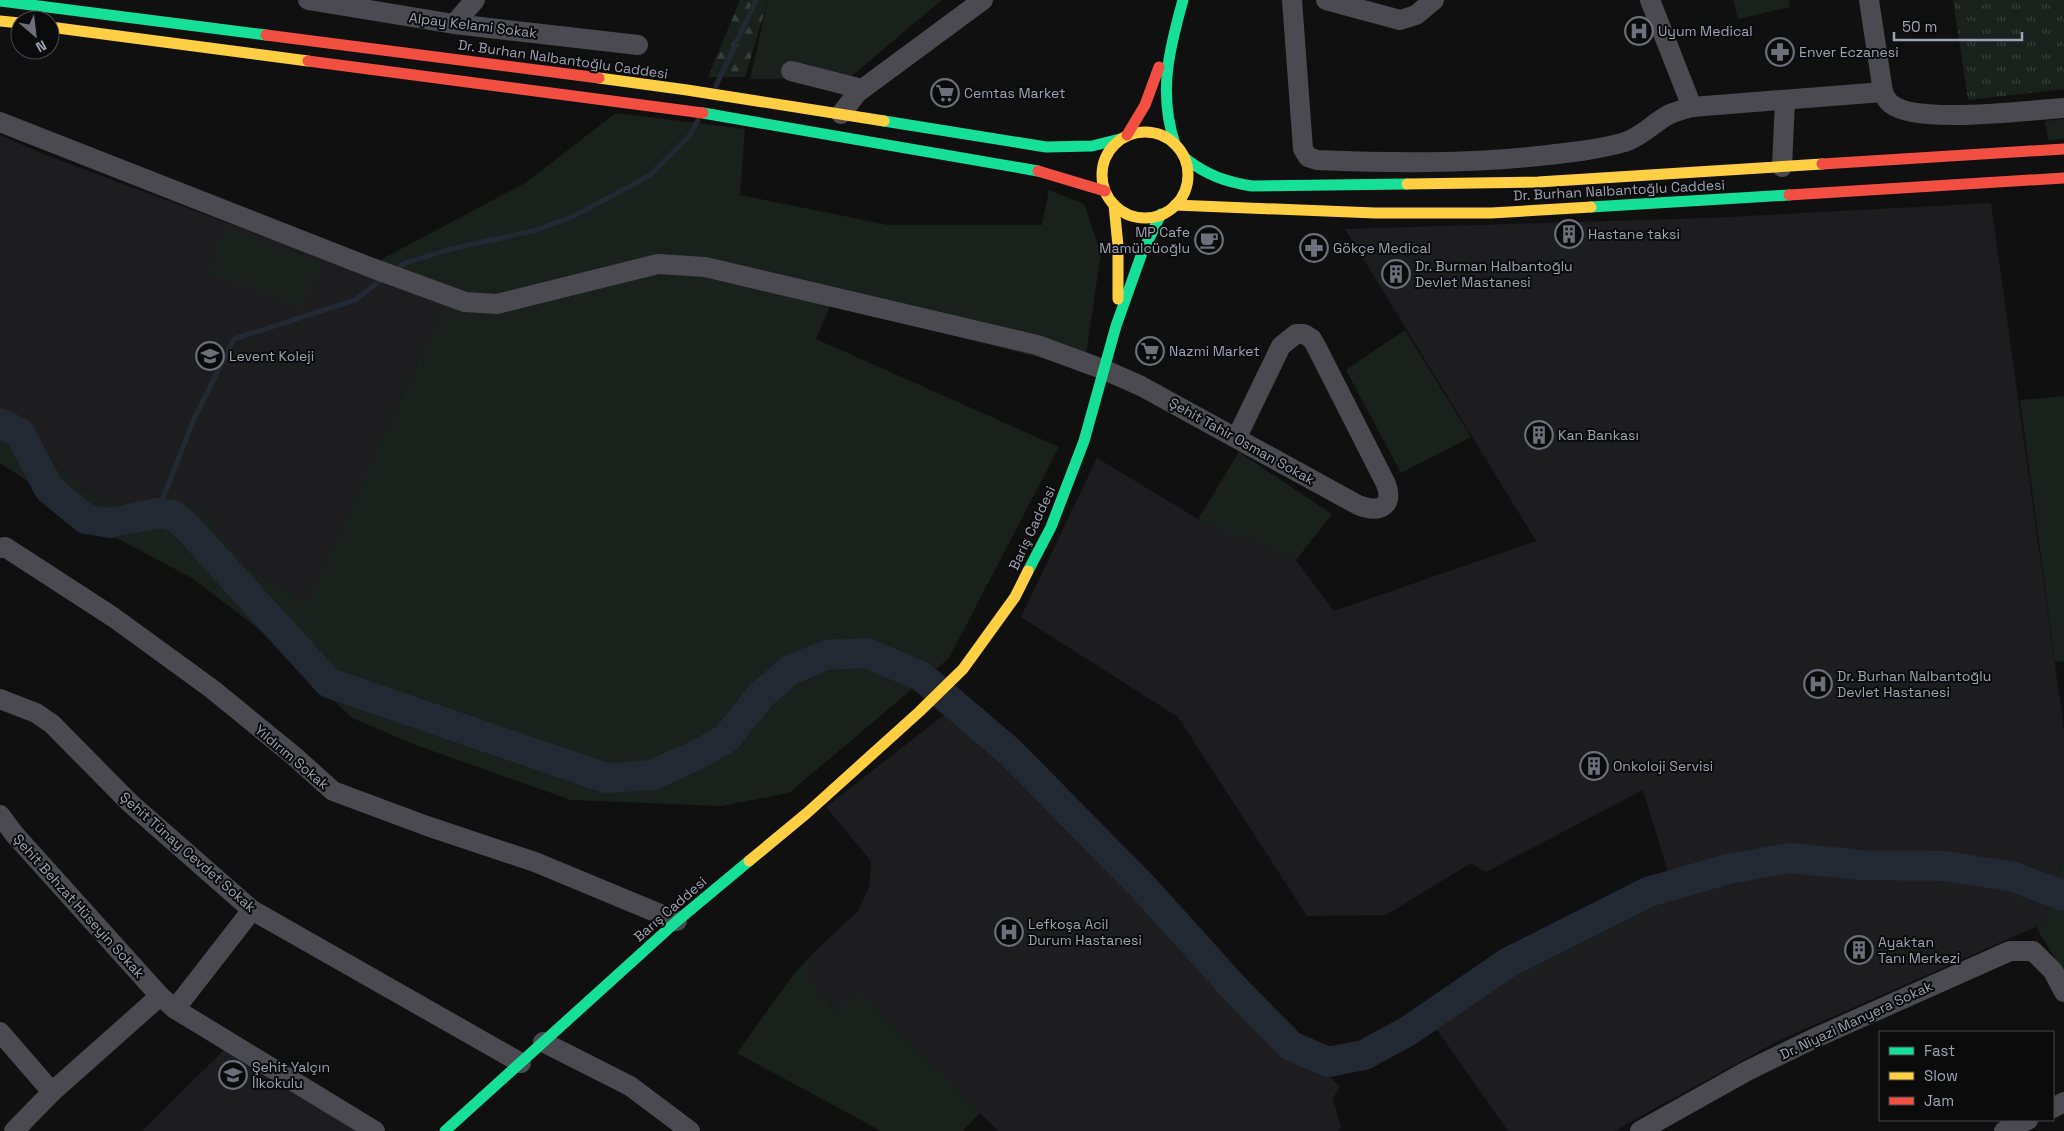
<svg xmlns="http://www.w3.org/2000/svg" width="2064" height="1131" viewBox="0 0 2064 1131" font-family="'Space Grotesk',sans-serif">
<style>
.built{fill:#1d1d1f}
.green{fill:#1a211c}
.forest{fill:url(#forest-firs)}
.park{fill:url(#park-tufts)}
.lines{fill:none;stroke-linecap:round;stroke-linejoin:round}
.stream{stroke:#232932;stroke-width:5}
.river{stroke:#232932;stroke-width:30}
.street{stroke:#4a4a50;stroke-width:20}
.fast{stroke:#16e098;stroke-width:11}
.slow{stroke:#ffcf43;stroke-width:11}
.jam{stroke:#f24e42;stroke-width:11}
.labels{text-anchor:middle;stroke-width:4;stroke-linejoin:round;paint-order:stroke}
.street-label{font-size:14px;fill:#9fa2b3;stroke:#0b0b0c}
.poi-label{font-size:14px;fill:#9fa2b3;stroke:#0b0b0c;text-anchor:start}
</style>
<defs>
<pattern id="forest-firs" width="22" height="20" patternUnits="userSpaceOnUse" patternTransform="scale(1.25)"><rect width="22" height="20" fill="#1a211c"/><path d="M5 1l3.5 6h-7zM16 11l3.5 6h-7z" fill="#383e3b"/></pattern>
<pattern id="park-tufts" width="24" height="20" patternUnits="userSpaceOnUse" patternTransform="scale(1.25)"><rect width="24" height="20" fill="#1a211c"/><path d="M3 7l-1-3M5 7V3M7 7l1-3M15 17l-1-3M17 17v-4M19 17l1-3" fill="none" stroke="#383e3b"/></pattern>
</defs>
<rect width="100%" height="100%" fill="#101010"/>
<!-- built -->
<g class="built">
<path d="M 0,135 L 46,155 L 445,304 L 306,603 L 245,565 L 203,511 L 176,503 L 135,509 L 85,492 L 47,456 L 25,420 L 0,408 Z"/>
<path d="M 1991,203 L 2064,730 L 2064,851 L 2044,923 L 1776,1042 L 1614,1131 L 1508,1131 L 1423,1010 L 1503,958 L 1669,876 L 1643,790 L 1486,872 L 1471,863 L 1386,915 L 1307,916 L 1178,717 L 1021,617 L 1097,458 L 1198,519 L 1296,560 L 1334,611 L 1536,541 L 1345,229 L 1709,218 Z"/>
<path d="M 954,707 L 1340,1087 L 1333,1098 L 1341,1128 L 1338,1131 L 998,1131 L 861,993 L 837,1010 L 806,979 L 813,953 L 858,911 L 869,887 L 871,861 L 826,807 Z"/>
<path d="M 225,1049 L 356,1131 L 142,1131 Z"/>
</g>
<!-- green -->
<g class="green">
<path d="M 768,0 L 942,0 L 849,78 L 750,79 Z"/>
<path d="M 1733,0 L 1789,0 L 1790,7 L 1738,19 Z"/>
<path d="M 616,113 L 745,129 L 740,195 L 888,225 L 1042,225 L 1049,190 L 1084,204 L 1101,253 L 1084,369 L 831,304 L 816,339 L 1059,447 L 949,658 L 789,793 L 721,806 L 571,800 L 413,744 L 352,718 L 259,629 L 192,578 L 105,532 L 0,463 L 0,408 L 25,420 L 47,456 L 85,492 L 135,509 L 176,503 L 203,511 L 245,565 L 306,603 L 445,304 L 366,275 L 380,260 L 525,183 Z"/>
<path d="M 2064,119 L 2064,139 L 2048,140 L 2045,121 Z"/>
<path d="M 225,228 L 321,263 L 304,308 L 209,273 Z"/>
<path d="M 1405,330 L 1471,437 L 1401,473 L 1346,370 Z"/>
<path d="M 2064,396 L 2064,661 L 2055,662 L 2020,400 Z"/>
<path d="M 1239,452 L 1332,514 L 1296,560 L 1198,519 Z"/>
<path d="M 2064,851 L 2064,973 L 2036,927 L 2044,923 Z"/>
<path d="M 813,953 L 807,979 L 836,1010 L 861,993 L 980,1113 L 963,1131 L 881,1131 L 737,1053 L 791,978 Z"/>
</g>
<!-- forest -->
<path class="forest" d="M 740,0 L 768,0 L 745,77 L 708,77 Z"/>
<!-- park -->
<path class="park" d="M 1953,0 L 2064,0 L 2064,89 L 1968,100 Z"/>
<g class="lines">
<!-- stream -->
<g class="stream">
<path d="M 716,86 L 756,0"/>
<path d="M 394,271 L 405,263 L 451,249 L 537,230 L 574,216 L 649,176 L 690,135 L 698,120"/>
<path d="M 157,513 L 194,419 L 234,339 L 355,300 L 385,277"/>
</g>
<!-- river -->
<path class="river" d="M 0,423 L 20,433 L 49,489 L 86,519 L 110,523 L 157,513 L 173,515 L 186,526 L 329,683 L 606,778 L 652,775 L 697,755 L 727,738 L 760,696 L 790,670 L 826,655 L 866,653 L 921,676 L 1009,751 L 1143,887 L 1236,990 L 1291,1046 L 1328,1062 L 1364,1055 L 1408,1031 L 1509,962 L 1648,892 L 1728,869 L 1790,858 L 1860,865 L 1945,866 L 2014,877 L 2064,896"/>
<!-- street -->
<g class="street">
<path d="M 308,0 L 454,24 L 638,45"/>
<path d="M 1292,0 L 1303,149 L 1308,157 L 1317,160 C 1391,163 1465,164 1538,156 C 1567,153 1597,150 1625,142 C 1643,136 1654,122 1670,114 C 1677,111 1685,109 1692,107 L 1883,92"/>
<path d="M 1326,0 L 1400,20 L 1416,15 L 1434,0"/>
<path d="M 1650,0 L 1692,107"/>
<path d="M 1869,0 L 1883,92 C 1885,97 1887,101 1891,104 C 1917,125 2029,110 2064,108"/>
<path d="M 454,24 L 475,0"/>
<path d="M 791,71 L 862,89"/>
<path d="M 841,114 L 857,93 L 983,0"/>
<path d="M 0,122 L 372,268 L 465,302 L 497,304 L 658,264 L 705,267 L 1037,345 L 1105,370 L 1141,386 L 1358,505 C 1377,513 1395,508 1386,484 L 1317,348 L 1312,339 L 1304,334 L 1296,334 L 1281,346 L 1237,437"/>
<path d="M 1782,167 L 1785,100"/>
<path d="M 0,548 L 5,547 L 113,617 L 212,689 L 294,756 L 333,791 L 427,826 L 535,862 L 677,921"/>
<path d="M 0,699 L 36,713 L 52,724 L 130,803 L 252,910 L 521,1063"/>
<path d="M 0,815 L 15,835 L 160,996 L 175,1009 L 375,1131"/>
<path d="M 175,1009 L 252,910"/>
<path d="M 0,1032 L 52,1092"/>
<path d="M 543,1042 L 630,1086 L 690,1131"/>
<path d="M 2053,1108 L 2064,1102"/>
<path d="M 14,1131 L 52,1092 L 160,996"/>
<path d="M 1640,1131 L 1747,1071 L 1815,1038 L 2010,951 L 2033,951 L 2053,971 L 2064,992"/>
<path d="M 2004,1131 L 2028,1120"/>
</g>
<!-- fast -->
<g class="fast">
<path d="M 0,1 L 266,35"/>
<path d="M 703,113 L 1038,171"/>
<path d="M 884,121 L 1046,147 L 1092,146 L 1120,139"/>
<path d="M 1175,144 C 1158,93 1169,50 1183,0"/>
<path d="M 1185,158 C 1206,175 1226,182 1252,186 L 1407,184"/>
<path d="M 1591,207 L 1789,195"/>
<path d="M 1028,571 L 1051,527 L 1084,441 L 1116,326 L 1142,253 L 1161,214"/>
<path d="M 445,1131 L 677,921 L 749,861"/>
</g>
<!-- slow -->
<g class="slow">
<path d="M 0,21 L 20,23"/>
<path d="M 50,27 L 308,61"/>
<path d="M 599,78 L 687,90 L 884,121"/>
<circle cx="1145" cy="175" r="43"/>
<path d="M 1407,184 L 1538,182 L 1822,164"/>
<path d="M 1114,205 L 1118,246 L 1118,299"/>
<path d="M 1175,205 L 1375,213 L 1491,213 L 1591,207"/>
<path d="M 749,861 L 807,813 L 919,712 L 963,669 L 1015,597 L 1028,571"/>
</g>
<!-- jam -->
<g class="jam">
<path d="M 266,35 L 599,78"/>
<path d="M 308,61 L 703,113"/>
<path d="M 1127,135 L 1145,105 L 1159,67"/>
<path d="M 1822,164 L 2064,149"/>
<path d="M 1038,171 L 1105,191"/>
<path d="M 1789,195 L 2064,178"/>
</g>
</g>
<!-- icons -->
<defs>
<symbol id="hospital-ring" viewBox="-11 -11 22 22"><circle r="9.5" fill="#0b0b0c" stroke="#6d6f7a" stroke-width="1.5"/><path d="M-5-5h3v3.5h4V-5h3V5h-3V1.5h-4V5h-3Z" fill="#6d6f7a"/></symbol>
<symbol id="pharmacy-ring" viewBox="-11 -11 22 22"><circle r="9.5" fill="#0b0b0c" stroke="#6d6f7a" stroke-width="1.5"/><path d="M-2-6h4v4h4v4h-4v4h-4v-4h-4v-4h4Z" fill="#6d6f7a"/></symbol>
<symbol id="supermarket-ring" viewBox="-11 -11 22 22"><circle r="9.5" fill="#0b0b0c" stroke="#6d6f7a" stroke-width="1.5"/><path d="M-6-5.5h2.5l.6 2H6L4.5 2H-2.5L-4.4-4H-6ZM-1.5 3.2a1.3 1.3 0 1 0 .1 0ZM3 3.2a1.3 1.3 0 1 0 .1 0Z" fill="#6d6f7a"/></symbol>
<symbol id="building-ring" viewBox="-11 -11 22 22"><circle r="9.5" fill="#0b0b0c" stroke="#6d6f7a" stroke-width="1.5"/><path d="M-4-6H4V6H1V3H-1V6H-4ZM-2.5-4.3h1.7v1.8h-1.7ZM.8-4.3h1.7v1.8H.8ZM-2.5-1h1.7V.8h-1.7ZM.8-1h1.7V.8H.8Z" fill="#6d6f7a"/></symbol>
<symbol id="cafe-ring" viewBox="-11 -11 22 22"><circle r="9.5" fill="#0b0b0c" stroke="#6d6f7a" stroke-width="1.5"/><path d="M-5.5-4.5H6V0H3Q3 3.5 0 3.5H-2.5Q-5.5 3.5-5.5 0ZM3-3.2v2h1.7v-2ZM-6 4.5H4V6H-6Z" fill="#6d6f7a"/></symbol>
<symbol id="university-ring" viewBox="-11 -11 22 22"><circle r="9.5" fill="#0b0b0c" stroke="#6d6f7a" stroke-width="1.5"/><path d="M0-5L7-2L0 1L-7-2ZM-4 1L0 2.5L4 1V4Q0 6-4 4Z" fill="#6d6f7a"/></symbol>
<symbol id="school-ring" viewBox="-11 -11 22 22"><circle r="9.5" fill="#0b0b0c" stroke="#6d6f7a" stroke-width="1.5"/><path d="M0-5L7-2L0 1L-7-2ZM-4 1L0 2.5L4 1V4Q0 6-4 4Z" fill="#6d6f7a"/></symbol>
</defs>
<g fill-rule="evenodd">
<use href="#hospital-ring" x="1623" y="15" width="32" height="32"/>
<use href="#pharmacy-ring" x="1764" y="36" width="32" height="32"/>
<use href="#supermarket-ring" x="929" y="77" width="32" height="32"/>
<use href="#building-ring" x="1553" y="218" width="32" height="32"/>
<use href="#cafe-ring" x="1193" y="224" width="32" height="32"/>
<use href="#pharmacy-ring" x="1298" y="232" width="32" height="32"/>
<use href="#building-ring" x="1380" y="258" width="32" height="32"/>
<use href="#supermarket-ring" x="1134" y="335" width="32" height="32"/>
<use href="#university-ring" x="194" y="340" width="32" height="32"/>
<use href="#building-ring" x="1523" y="419" width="32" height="32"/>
<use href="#hospital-ring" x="1802" y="668" width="32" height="32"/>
<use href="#building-ring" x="1578" y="750" width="32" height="32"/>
<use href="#hospital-ring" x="993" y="916" width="32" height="32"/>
<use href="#building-ring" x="1843" y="934" width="32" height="32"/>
<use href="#school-ring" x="217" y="1059" width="32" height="32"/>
</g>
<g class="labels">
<!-- street labels -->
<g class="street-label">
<text transform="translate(473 25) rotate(7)" y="5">Alpay Kelami Sokak</text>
<text transform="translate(563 59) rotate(8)" y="5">Dr. Burhan Nalbantoğlu Caddesi</text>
<text transform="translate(1619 190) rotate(-3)" y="5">Dr. Burhan Nalbantoğlu Caddesi</text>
<text transform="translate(1242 441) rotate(29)" y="5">Şehit Tahir Osman Sokak</text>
<text transform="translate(1032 528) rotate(-65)" y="5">Bariş Caddesi</text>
<text transform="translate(292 757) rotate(40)" y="5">Yıldırım Sokak</text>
<text transform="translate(188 852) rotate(41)" y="5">Şehit Tünay Cevdet Sokak</text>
<text transform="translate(79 906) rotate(48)" y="5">Şehit Behzat Hüseyin Sokak</text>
<text transform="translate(670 909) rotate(-41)" y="5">Barış Caddesi</text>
<text transform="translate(1856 1020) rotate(-25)" y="5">Dr. Niyazi Manyera Sokak</text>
</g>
<!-- poi labels -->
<g class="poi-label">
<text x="1658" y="36">Uyum Medical</text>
<text x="1799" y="57">Enver Eczanesi</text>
<text x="964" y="98">Cemtas Market</text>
<text x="1190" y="237" text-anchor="end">MP Cafe<tspan x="1190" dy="16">Mamülcüoğlu</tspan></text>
<text x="1588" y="239">Hastane taksi</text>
<text x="1333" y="253">Gökçe Medical</text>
<text x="1415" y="271">Dr. Burman Halbantoğlu<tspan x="1415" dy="16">Devlet Mastanesi</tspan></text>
<text x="1169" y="356">Nazmi Market</text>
<text x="229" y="361">Levent Koleji</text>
<text x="1558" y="440">Kan Bankası</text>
<text x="1837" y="681">Dr. Burhan Nalbantoğlu<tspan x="1837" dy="16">Devlet Hastanesi</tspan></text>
<text x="1613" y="771">Onkoloji Servisi</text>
<text x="1028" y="929">Lefkoşa Acil<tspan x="1028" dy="16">Durum Hastanesi</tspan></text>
<text x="1878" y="947">Ayaktan<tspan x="1878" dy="16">Tanı Merkezi</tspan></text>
<text x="252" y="1072">Şehit Yalçın<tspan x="252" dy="16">İlkokulu</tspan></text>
</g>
</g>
<!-- legend -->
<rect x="1879" y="1031" width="175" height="90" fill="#0b0b0c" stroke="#46474f"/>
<rect x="1889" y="1047" width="25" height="8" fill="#16e098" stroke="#46474f"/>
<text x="1924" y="1056" font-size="15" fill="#9fa2b3">Fast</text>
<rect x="1889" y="1072" width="25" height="8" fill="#ffcf43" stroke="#46474f"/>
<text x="1924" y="1081" font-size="15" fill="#9fa2b3">Slow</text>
<rect x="1889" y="1097" width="25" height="8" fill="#f24e42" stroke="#46474f"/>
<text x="1924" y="1106" font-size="15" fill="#9fa2b3">Jam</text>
<!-- north arrow -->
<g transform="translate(35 35) rotate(152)"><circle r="24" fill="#0b0b0c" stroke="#46474f"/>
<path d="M0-4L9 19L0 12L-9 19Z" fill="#6d6f7a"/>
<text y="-8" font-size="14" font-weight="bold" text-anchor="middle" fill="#9fa2b3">N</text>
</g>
<!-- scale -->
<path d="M1894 32v8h128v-8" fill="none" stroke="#9fa2b3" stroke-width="2.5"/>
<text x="1902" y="32" font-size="15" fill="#9fa2b3" stroke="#0b0b0c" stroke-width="4" paint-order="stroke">50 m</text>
</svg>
